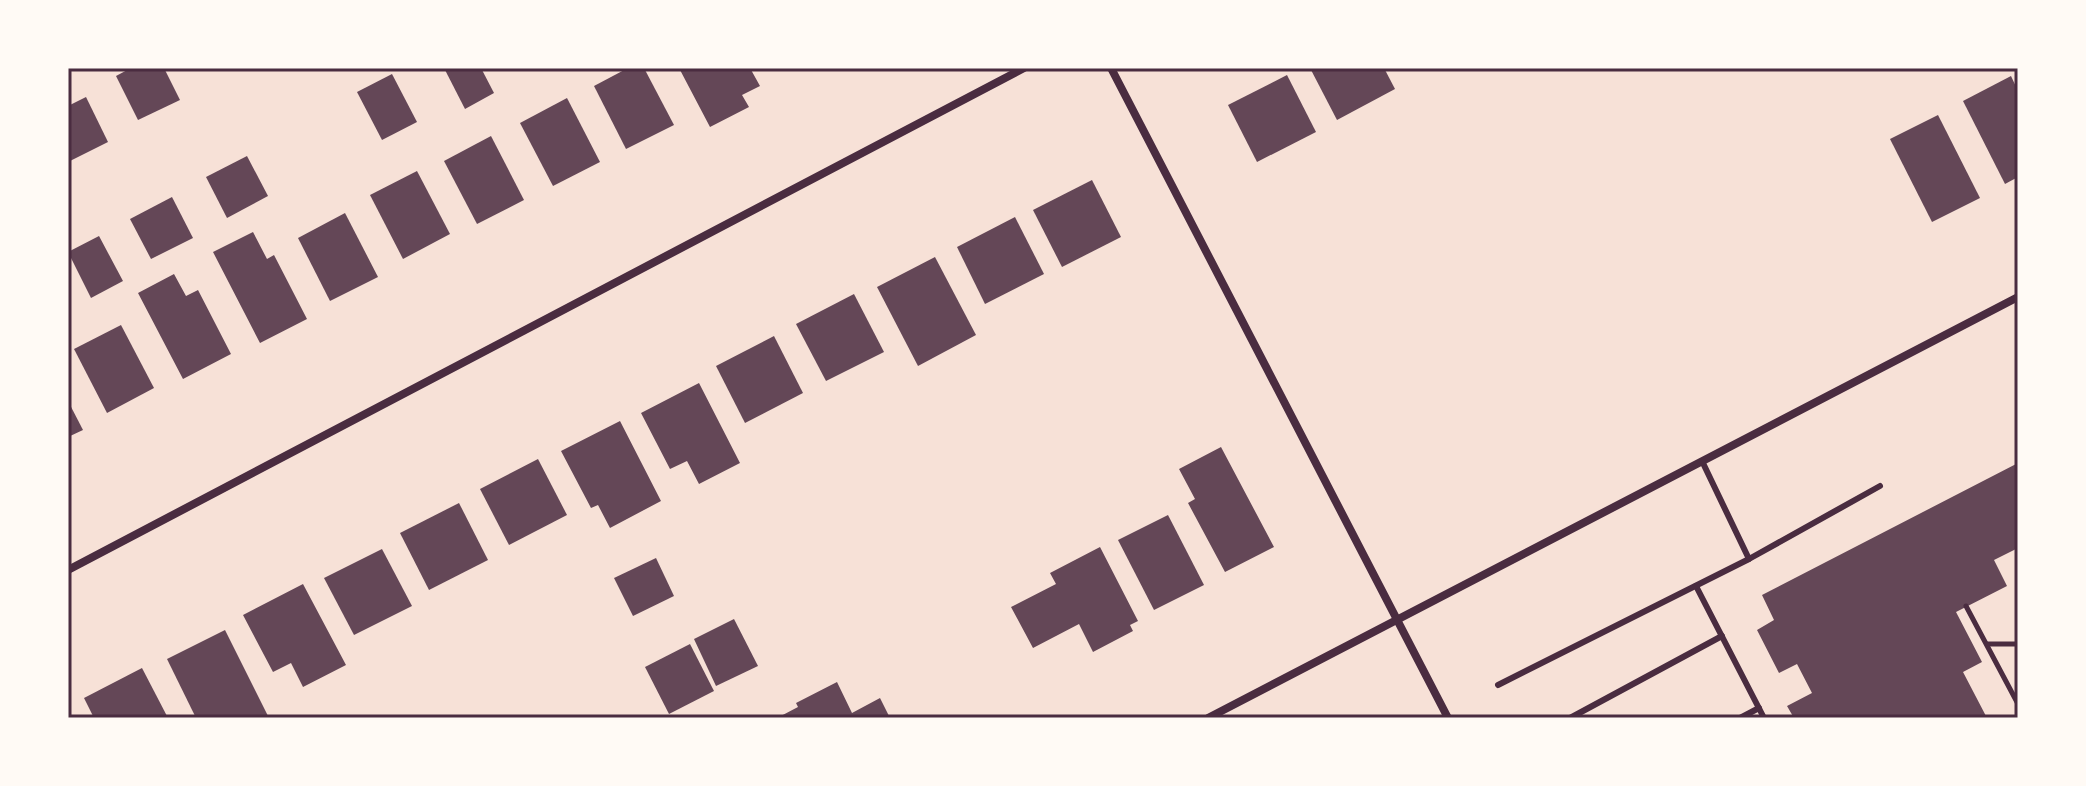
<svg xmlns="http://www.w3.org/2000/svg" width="2086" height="786" viewBox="0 0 2086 786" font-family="Quicksand,sans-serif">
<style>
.building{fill:#644757}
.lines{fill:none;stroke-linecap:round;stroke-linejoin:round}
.path{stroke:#4a2c40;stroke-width:5}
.service{stroke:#4a2c40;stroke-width:6}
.minor{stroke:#4a2c40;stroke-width:8}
.neatline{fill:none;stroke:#4a2c40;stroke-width:3}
</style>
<rect width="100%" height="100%" fill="#f7e1d7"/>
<!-- building -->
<g class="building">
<path d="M 131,68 L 164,68 L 180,100 L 138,120 L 116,76 Z"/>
<path d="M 444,68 L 481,68 L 494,93 L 465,109 Z"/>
<path d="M 628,68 L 644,68 L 674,125 L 626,149 L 594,86 Z"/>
<path d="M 679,68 L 750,68 L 760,86 L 742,95 L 749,107 L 710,127 Z"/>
<path d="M 1310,68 L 1384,68 L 1395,89 L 1337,120 Z"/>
<path d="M 392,74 L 417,122 L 382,140 L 357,92 Z"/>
<path d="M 1287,75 L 1316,132 L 1257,162 L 1228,105 Z"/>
<path d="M 2011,76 L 2018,91 L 2018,177 L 2005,184 L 1963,101 Z"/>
<path d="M 86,97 L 108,142 L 68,162 L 68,106 Z"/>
<path d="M 567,98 L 600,162 L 553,186 L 520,123 Z"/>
<path d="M 1938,115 L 1980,198 L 1932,222 L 1890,139 Z"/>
<path d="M 491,136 L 524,200 L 477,224 L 444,161 Z"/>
<path d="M 247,156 L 268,196 L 227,218 L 206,177 Z"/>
<path d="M 417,171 L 450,234 L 403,259 L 370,195 Z"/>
<path d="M 1092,180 L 1121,237 L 1062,267 L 1033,210 Z"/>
<path d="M 172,197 L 193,238 L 151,259 L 130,219 Z"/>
<path d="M 345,213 L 378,277 L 330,301 L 298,238 Z"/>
<path d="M 1015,217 L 1044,274 L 985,304 L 957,247 Z"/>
<path d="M 253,232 L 267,259 L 274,255 L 307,319 L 260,343 L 213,252 Z"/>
<path d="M 99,236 L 123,281 L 91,298 L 68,252 Z"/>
<path d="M 935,257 L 976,335 L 918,366 L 877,287 Z"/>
<path d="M 174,274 L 186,296 L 198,290 L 231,354 L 183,379 L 138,293 Z"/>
<path d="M 854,294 L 884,352 L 826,381 L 796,324 Z"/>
<path d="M 121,325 L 154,388 L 107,413 L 74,349 Z"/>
<path d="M 774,336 L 803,393 L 745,423 L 716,366 Z"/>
<path d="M 699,383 L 740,463 L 699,484 L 687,461 L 670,469 L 641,413 Z"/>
<path d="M 68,401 L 83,430 L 68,437 Z"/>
<path d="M 620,421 L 661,501 L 610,528 L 598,505 L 591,508 L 561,451 Z"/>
<path d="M 1221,447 L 1274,547 L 1225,572 L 1188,503 L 1195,499 L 1179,469 Z"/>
<path d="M 538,459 L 567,515 L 509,545 L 480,489 Z"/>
<path d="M 2018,463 L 2018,548 L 1994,560 L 2007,586 L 1956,612 L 1982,662 L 1963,672 L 1987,718 L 1794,718 L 1787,706 L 1812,693 L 1797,664 L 1779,673 L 1757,630 L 1774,620 L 1762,595 Z"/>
<path d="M 459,503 L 488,560 L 429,590 L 400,533 Z"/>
<path d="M 1168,515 L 1204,585 L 1154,610 L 1118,540 Z"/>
<path d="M 1100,547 L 1138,621 L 1130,625 L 1133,631 L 1093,652 L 1079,624 L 1033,648 L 1011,607 L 1056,584 L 1050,573 Z"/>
<path d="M 382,549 L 412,606 L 354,635 L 324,578 Z"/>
<path d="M 656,558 L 674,596 L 633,616 L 614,578 Z"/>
<path d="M 303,584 L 346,665 L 303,687 L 291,663 L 273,672 L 243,615 Z"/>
<path d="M 734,619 L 758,666 L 716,686 L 694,639 Z"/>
<path d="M 225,630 L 269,718 L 196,718 L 167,659 Z"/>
<path d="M 690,644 L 714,691 L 669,714 L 645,667 Z"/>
<path d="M 142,668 L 168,718 L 94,718 L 84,698 Z"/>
<path d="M 837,682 L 852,713 L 880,698 L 890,718 L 777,718 L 798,707 L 796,703 Z"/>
</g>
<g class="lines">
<!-- path -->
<g class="path">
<path d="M 1966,606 L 2018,704"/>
<path d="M 1987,644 L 2018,644"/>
</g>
<!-- service -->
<g class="service">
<path d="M 1702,461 L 1749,559"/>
<path d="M 1696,586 L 1764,718"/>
<path d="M 1498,685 L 1749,559 L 1880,486"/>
<path d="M 1570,718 L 1722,636"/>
<path d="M 1740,718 L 1759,708"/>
</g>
<!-- minor -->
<g class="minor">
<path d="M 1111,68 L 1448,718"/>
<path d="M 68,570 L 1024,68"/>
<path d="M 1208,718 L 2018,297"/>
</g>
</g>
<!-- border -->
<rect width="2086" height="786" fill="none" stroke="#fffaf5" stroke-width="140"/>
<rect x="70" y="70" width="1946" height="646" class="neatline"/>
</svg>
